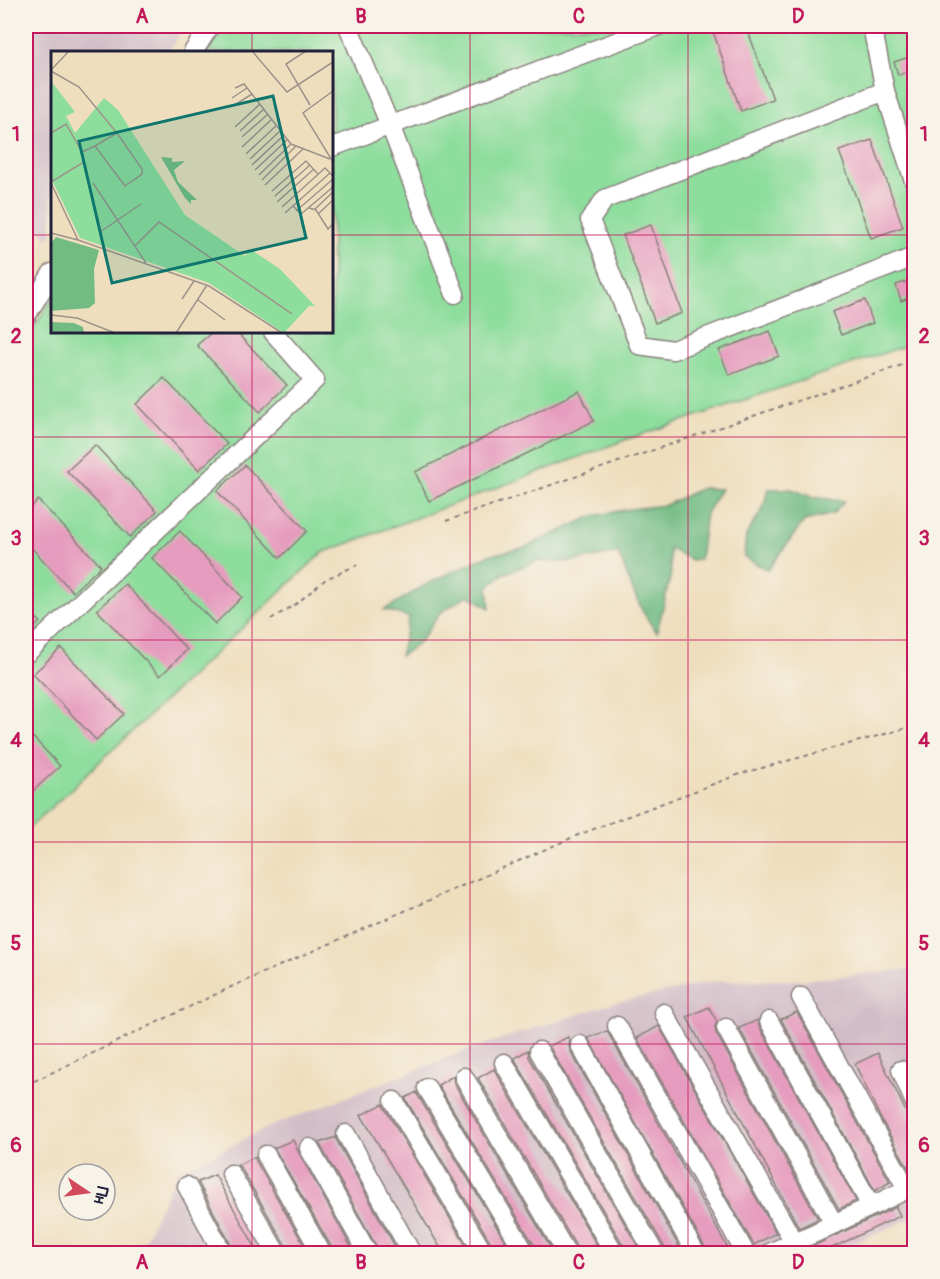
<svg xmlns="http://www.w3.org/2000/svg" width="940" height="1279" viewBox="0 0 940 1279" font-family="Pangolin,sans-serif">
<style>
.industrial{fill:#d2bdc7}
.green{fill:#8ddd9d;stroke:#58806c;stroke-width:1.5}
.forest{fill:#72bc84;stroke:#4a6f60;stroke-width:1.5}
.building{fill:#e69cbe}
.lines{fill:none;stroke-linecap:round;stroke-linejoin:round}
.minor-casing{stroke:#88807c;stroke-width:21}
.path{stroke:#88807c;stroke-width:2;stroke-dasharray:4.5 4.5;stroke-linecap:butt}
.minor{stroke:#fff;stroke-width:18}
.grid{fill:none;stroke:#c2185b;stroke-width:1.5;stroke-opacity:0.55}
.inset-road{fill:none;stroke:#9d938a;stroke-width:1.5}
.view{fill:#0f766e;fill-opacity:0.15;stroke:#0f766e;stroke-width:3}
.inset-edge{fill:none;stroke:#22223b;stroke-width:3}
.neatline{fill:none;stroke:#c2185b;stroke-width:2}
.grid-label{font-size:20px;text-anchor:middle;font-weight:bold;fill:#c2185b}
</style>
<rect width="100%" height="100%" fill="#f7f3e8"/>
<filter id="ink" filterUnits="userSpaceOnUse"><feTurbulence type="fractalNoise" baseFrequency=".0167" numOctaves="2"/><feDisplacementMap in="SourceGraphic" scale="12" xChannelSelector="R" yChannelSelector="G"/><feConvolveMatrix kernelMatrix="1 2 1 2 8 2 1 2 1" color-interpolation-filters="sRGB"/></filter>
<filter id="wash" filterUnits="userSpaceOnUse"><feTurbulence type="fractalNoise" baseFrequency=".008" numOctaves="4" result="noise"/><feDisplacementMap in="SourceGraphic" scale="24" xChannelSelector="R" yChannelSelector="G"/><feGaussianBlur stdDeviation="1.35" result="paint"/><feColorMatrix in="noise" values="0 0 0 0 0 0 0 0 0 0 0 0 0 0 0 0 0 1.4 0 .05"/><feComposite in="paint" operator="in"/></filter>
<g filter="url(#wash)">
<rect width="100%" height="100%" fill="#efdebe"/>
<!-- industrial -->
<g class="industrial">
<path d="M 26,26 L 185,26 L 168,52 L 52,52 L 52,233 L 48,239 L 26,215 Z"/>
<path d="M 914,969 L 914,1217 L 832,1253 L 138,1254 L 177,1172 L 269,1127 L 470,1049 L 614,1003 L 716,981 L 803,980 Z"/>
</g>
<!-- green -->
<path class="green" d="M 225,26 L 914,26 L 914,343 L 625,440 L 322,553 L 26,831 L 26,341 L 52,298 L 52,332 L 332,332 L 332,52 L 208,52 Z"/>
<!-- forest -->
<g class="forest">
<path d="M 702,488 L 721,489 L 706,513 L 700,559 L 691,560 L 669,548 L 671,574 L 657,632 C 637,609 630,580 618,553 L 568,562 L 538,561 L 503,574 L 488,587 L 490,608 L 468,595 L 441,612 L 418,644 L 400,656 L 409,617 L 384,610 L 429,583 L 489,555 L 524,548 L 593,516 L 630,509 L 666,505 Z"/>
<path d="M 768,489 L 791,489 L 812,497 L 844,501 L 833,514 L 804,521 L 768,570 L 744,557 L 746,535 L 763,509 Z"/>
</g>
<g id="blocks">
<!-- building -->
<g class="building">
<path d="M 711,26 L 746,26 L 773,99 L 741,111 Z"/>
<path d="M 915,55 L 915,69 L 898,75 L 894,62 Z"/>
<path d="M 872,140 L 903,227 L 871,238 L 839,151 Z"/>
<path d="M 651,225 L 682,313 L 655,323 L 623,235 Z"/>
<path d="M 915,279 L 915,296 L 901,301 L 896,285 Z"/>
<path d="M 865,300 L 873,323 L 841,335 L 832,312 Z"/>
<path d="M 770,331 L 779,356 L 729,375 L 719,350 Z"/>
<path d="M 212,332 L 236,332 L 287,385 L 260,412 L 197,345 Z"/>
<path d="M 164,378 L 227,444 L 199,470 L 137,404 Z"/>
<path d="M 579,391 L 594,421 L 429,501 L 415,472 Z"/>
<path d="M 95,445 L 157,511 L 130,537 L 67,471 Z"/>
<path d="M 245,465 L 307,531 L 280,558 L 217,491 Z"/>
<path d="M 38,500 L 101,566 L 73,592 L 26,542 L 26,512 Z"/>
<path d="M 180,531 L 242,597 L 215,624 L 152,558 Z"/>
<path d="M 125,584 L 187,650 L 160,676 L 97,610 Z"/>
<path d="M 26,606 L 40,622 L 26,636 Z"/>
<path d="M 61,648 L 124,714 L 96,740 L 33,674 Z"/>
<path d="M 26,730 L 60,766 L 32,792 L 26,785 Z"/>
<path d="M 709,1007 L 717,1022 L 715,1027 L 716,1033 L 818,1219 L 799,1228 L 687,1017 Z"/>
<path d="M 797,1012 L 890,1182 L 875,1191 L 781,1019 Z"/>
<path d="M 758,1020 L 759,1026 L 856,1201 L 839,1209 L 739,1028 Z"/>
<path d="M 659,1026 L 776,1233 L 754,1245 L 637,1038 Z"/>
<path d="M 607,1031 L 634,1079 L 731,1254 L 707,1254 L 706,1249 L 588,1038 Z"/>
<path d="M 568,1037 L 570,1041 L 569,1045 L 570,1050 L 683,1254 L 666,1254 L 665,1248 L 549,1046 Z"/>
<path d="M 528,1050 L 529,1057 L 642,1254 L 626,1254 L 625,1248 L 514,1058 Z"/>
<path d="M 878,1053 L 915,1131 L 915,1169 L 910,1171 L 880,1117 L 855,1064 Z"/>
<path d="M 494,1069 L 602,1254 L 578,1254 L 577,1248 L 478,1078 Z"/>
<path d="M 453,1076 L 454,1083 L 554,1254 L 537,1254 L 536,1248 L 438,1085 Z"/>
<path d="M 417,1092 L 417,1094 L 513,1254 L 495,1254 L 494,1248 L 405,1098 Z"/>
<path d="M 383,1104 L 384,1107 L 471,1254 L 444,1254 L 361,1115 Z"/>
<path d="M 336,1137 L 336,1139 L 399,1254 L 379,1254 L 378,1249 L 319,1143 Z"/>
<path d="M 293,1140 L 299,1153 L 355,1254 L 333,1254 L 332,1248 L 274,1148 Z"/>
<path d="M 255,1157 L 256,1161 L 309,1254 L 288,1254 L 287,1248 L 241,1168 L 237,1165 Z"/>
<path d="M 215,1175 L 259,1254 L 234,1254 L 233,1249 L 198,1182 Z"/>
<path d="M 896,1207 L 900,1216 L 819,1254 L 796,1254 Z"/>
</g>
</g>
</g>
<g filter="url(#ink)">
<use href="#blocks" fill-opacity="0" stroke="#88807c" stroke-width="1.5"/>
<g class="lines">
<defs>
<g id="minor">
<path d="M 348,26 L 390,125 L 455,294"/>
<path d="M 872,26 L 885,91 L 605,199 L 590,220 L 639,345 L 673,350 L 914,257"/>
<path d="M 193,52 L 210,26"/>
<path d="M 885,91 L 914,181"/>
<path d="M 332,147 L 656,27"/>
<path d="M 26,316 L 52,273"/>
<path d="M 26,654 L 315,380 L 273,332"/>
<path d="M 801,997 L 907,1189"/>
<path d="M 664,1013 L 794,1242"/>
<path d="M 769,1021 L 871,1206"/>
<path d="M 617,1026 L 746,1254"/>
<path d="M 726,1028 L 834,1224"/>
<path d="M 580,1045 L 696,1254"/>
<path d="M 539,1051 L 655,1254"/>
<path d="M 504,1063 L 615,1254"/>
<path d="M 901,1070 L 914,1101"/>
<path d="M 464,1077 L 567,1254"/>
<path d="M 427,1088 L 526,1254"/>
<path d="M 394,1101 L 484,1254"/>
<path d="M 346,1134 L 412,1254"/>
<path d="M 309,1148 L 368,1254"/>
<path d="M 266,1155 L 322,1254"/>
<path d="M 231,1174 L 277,1254"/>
<path d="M 187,1186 L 223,1254"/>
<path d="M 767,1254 L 815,1233 L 914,1186"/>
</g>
</defs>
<!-- minor casing -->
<use href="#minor" class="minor-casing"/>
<!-- path -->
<g class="path">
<path d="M 446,521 L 914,361"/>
<path d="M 271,619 L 296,604 L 326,579 L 357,565"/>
<path d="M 26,1085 L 231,987 L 578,835 L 740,774 L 914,726"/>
</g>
<!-- minor -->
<use href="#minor" class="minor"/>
</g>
</g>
<!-- grid -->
<path class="grid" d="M 252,26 L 252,52M 470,26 L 470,1254M 688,26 L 688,1254M 26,235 L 52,235M 332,235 L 914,235M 252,332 L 252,1254M 26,437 L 914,437M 26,640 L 914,640M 26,842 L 914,842M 26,1044 L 914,1044"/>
<!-- overview -->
<g transform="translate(51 51)">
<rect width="282" height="282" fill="#efdebe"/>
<path d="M 0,30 L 24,61 L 15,65 L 24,82 L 53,47 L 67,59 L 134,164 L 194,205 L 199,198 L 229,218 L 264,255 L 258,255 L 233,282 L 158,232 L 29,187 L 0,127 Z" fill="#8ddd9d"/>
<path d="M 110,106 L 121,107 L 121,111 L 134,110 L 123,119 L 127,131 L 146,149 L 140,149 L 140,153 L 134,147 ZM 5,186 L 48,199 L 43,218 L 44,252 L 38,257 L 0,260 L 0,192 ZM 0,271 L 23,272 L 32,276 L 33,282 L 0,282 Z" fill="#72bc84"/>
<path class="inset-road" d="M 201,0 L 236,41 L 282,11M 255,0 L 235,13 L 259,54M 0,19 L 18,0M 0,20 L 28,36 L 66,82 L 44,95M 184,37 L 193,33 L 240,93 L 279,108M 282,40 L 252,62 L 282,111M 181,47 L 196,37M 185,53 L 201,43M 184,76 L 209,53M 189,80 L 213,58M 0,82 L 15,73 L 31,101 L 44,95 L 74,135 L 91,123 L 91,118 L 66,82M 191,86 L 217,63M 191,96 L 221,68M 195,103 L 226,74M 199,108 L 229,80M 201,114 L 232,85M 204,119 L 236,89M 208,124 L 240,93M 211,129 L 245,95M 0,131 L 33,111 L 31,101M 0,132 L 27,189 L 158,235 L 231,282M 42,132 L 95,212M 214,134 L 253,97M 221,140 L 255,110 L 267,123M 224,145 L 259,114M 226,151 L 263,118M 242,155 L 250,163 L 282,136M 231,156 L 274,117 L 282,125M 258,157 L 265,159 L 277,178 L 282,173M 263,159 L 282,141M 245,160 L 282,128M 234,162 L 279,122M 267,163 L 282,149M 49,181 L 90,153M 0,182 L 27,189M 84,195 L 108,171 L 241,263M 131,248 L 143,230M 147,249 L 174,269M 0,264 L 26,267 L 64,282M 125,282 L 156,234"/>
<path class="view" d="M 222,45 L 255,187 L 61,232 L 28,90 Z"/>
<rect width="282" height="282" class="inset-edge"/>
</g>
<!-- margin -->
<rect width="940" height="1279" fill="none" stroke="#f7f3e8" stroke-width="66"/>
<!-- north arrow -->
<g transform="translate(87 1192) rotate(103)"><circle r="28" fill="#f7f3e8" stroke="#a29fa3" stroke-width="1.5"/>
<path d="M0-4.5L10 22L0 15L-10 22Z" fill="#d1495b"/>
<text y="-9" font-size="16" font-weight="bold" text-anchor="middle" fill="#22223b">Пн</text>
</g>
<rect x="33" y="33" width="874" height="1213" class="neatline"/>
<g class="grid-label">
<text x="142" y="23">A</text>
<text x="361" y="23">B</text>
<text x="579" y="23">C</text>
<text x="798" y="23">D</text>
<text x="16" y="141">1</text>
<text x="924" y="141">1</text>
<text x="16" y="343">2</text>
<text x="924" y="343">2</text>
<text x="16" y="545">3</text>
<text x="924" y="545">3</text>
<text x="16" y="747">4</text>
<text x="924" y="747">4</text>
<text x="16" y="950">5</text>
<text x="924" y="950">5</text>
<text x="16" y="1152">6</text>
<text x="924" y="1152">6</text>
<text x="142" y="1269">A</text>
<text x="361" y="1269">B</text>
<text x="579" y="1269">C</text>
<text x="798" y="1269">D</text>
</g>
</svg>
